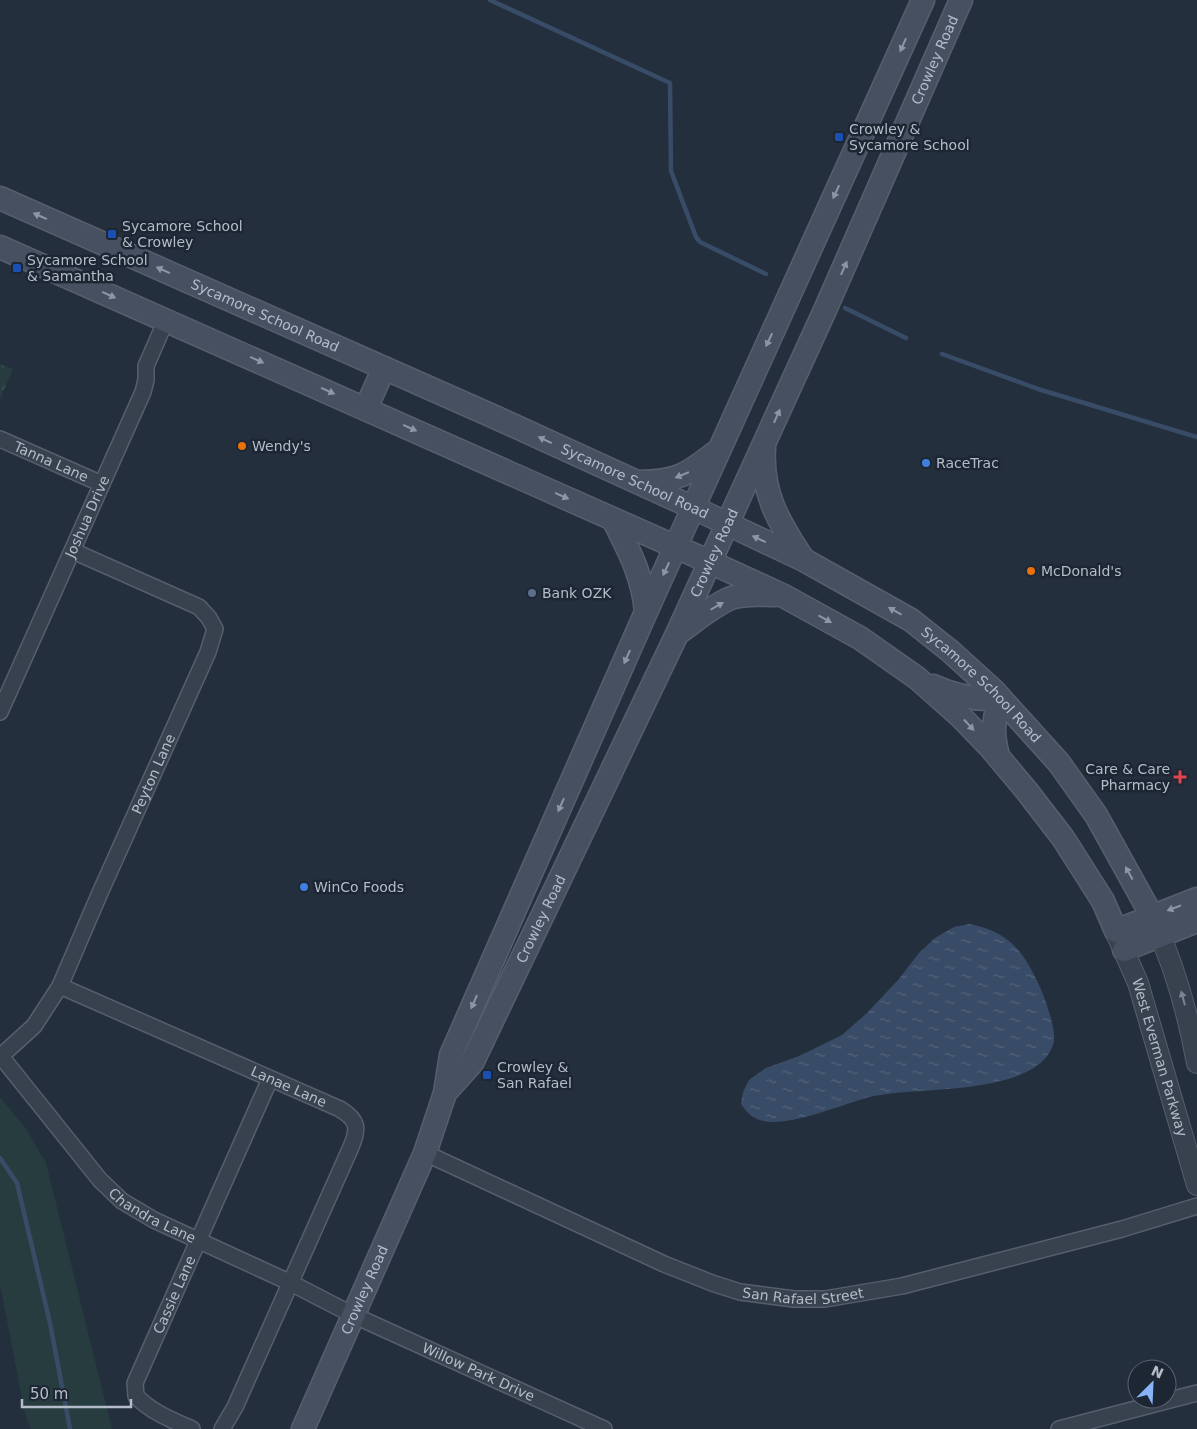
<svg xmlns="http://www.w3.org/2000/svg" width="1197" height="1429" viewBox="0 0 1197 1429" font-family="'DejaVu Sans',sans-serif">
<style>
.grass{fill:#263c3f}
.park{fill:url(#park-crowns)}
.water{fill:url(#water-ripples)}
.lines{fill:none;stroke-linecap:round;stroke-linejoin:round}
.stream{stroke:#394c67;stroke-width:4.5}
.minor-casing{stroke:#565f6c;stroke-width:18}
.tertiary-casing{stroke:#565f6c;stroke-width:22}
.secondary-casing{stroke:#565f6c;stroke-width:25}
.minor{stroke:#38414e;stroke-width:15}
.tertiary{stroke:#38414e;stroke-width:20}
.secondary{stroke:#465061;stroke-width:22}
.oneway{fill:#8e96a5}
.oneway2{fill:#7c8592}
.transit-dot{fill:#1a4fb4;stroke:#1d2633;stroke-width:2}
.food-dot{fill:#e8710a;stroke:#1d2633;stroke-width:2}
.shop-dot{fill:#3f7fe0;stroke:#1d2633;stroke-width:2}
.service-dot{fill:#5c6f8a;stroke:#1d2633;stroke-width:2}
.health-dot{fill:#e0444e;stroke:#1d2633;stroke-width:2}
.labels{text-anchor:middle;stroke-width:5;stroke-linejoin:round;paint-order:stroke}
.street-label{font-size:14px;fill:#b4bcc9;stroke:#1d2633}
.poi-label{font-size:14px;fill:#b4bcc9;stroke:#1d2633;text-anchor:start}
</style>
<defs>
<pattern id="park-crowns" width="20" height="18" patternUnits="userSpaceOnUse" patternTransform="scale(1.25)"><rect width="20" height="18" fill="#263c3f"/><path d="M2 6a3 3 0 1 1 6 0M12 15a3 3 0 1 1 6 0" fill="none" stroke="#435659"/></pattern>
<pattern id="water-ripples" width="26" height="14" patternUnits="userSpaceOnUse" patternTransform="scale(1.25)"><rect width="26" height="14" fill="#394c67"/><path d="M2 4q2-2 4 0t4 0M15 11q2-2 4 0t4 0" fill="none" stroke="#53647b"/></pattern>
</defs>
<rect width="100%" height="100%" fill="#242f3e"/>
<!-- grass -->
<path class="grass" d="M 0,1097 L 26,1129 L 46,1163 L 112,1429 L 31,1429 L 25,1414 L 0,1284 Z"/>
<!-- park -->
<path class="park" d="M 0,364 L 13,369 L 0,399 Z"/>
<!-- water -->
<path class="water" d="M 970,924 C 1008,932 1022,949 1038,983 C 1044,995 1056,1028 1054,1041 C 1042,1097 917,1086 874,1096 C 846,1102 784,1131 757,1119 C 750,1116 746,1111 741,1104 L 743,1092 L 749,1080 L 766,1068 L 799,1056 L 842,1035 L 867,1013 L 898,980 L 919,953 L 935,938 L 954,927 Z"/>
<g class="lines">
<!-- stream -->
<g class="stream">
<path d="M 490,0 L 670,83 L 671,171 L 696,237 L 700,242 L 766,274"/>
<path d="M 845,308 L 906,338"/>
<path d="M 942,354 L 1038,389 L 1197,437"/>
<path d="M 0,1158 L 17,1183 L 50,1323 L 70,1429"/>
</g>
<defs>
<g id="minor">
<path id="s1" d="M 0,439 L 102,484"/>
<path id="s2" d="M 0,712 L 143,392 L 146,380 L 146,366 L 166,320"/>
<path id="s3" d="M 60,986 L 340,1109 C 358,1120 359,1128 351,1147 L 235,1407 L 222,1429"/>
<path id="s4" d="M 0,1055 L 100,1180 L 122,1201 L 154,1220 L 291,1283 L 353,1315 L 604,1429"/>
<path id="s5" d="M 1,1056 L 34,1026 L 60,986 L 99,895 L 208,652 L 215,629 L 209,618 L 199,607 L 73,551"/>
<path id="s6" d="M 425,1153 L 664,1264 L 712,1283 L 740,1292 L 794,1299 L 825,1299 L 902,1286 L 1122,1229 L 1197,1206"/>
<path id="s7" d="M 192,1429 C 172,1420 151,1412 136,1396 L 135,1383 L 270,1079"/>
<path d="M 1059,1429 L 1197,1393"/>
</g>
<g id="tertiary">
<path d="M 1154,921 C 1175,967 1188,1014 1197,1063"/>
<path id="s8" d="M 1117,935 L 1138,983 L 1197,1185"/>
</g>
<g id="secondary">
<path id="s9" d="M 0,198 L 497,418 L 694,508 L 804,560 L 911,620 L 950,651 L 993,690 L 1059,763 L 1096,815 L 1152,916"/>
<path d="M 0,247 L 710,562 L 782,595 L 860,638 L 917,678 L 962,718 L 990,747 L 1026,790 L 1063,838 L 1103,901 L 1116,931 L 1197,899"/>
<path d="M 366,408 L 384,368"/>
<path d="M 764,448 C 761,493 779,523 803,559"/>
<path d="M 639,482 C 677,482 688,474 716,452"/>
<path d="M 613,519 C 629,551 643,576 646,612"/>
<path d="M 678,633 C 694,622 712,606 731,598 C 745,593 760,595 775,595"/>
<path d="M 933,686 C 955,696 976,701 1000,698 C 993,721 992,733 998,756"/>
<path d="M 1124,950 L 1197,921"/>
<path id="s10" d="M 445,1093 L 472,1063 L 677,634 L 825,310 L 961,0"/>
<path id="s11" d="M 303,1429 L 425,1153 L 445,1093 L 451,1055 L 646,612 L 923,0"/>
</g>
</defs>
<!-- minor casing -->
<use href="#minor" class="minor-casing"/>
<!-- tertiary casing -->
<use href="#tertiary" class="tertiary-casing"/>
<!-- secondary casing -->
<use href="#secondary" class="secondary-casing"/>
<!-- minor -->
<use href="#minor" class="minor"/>
<!-- tertiary -->
<use href="#tertiary" class="tertiary"/>
<!-- secondary -->
<use href="#secondary" class="secondary"/>
</g>
<!-- one-way arrows -->
<defs><path id="oneway-solid" d="M-6-.8H1V-3.2L6.5 0L1 3.2V.8H-6Z" transform="scale(1.25)"/></defs>
<g class="oneway">
<use href="#oneway-solid" transform="translate(903 45) rotate(114)"/>
<use href="#oneway-solid" transform="translate(836 192) rotate(115)"/>
<use href="#oneway-solid" transform="translate(40 216) rotate(-156)"/>
<use href="#oneway-solid" transform="translate(844 268) rotate(-66)"/>
<use href="#oneway-solid" transform="translate(163 270) rotate(-156)"/>
<use href="#oneway-solid" transform="translate(109 295) rotate(24)"/>
<use href="#oneway-solid" transform="translate(769 340) rotate(115)"/>
<use href="#oneway-solid" transform="translate(257 360) rotate(24)"/>
<use href="#oneway-solid" transform="translate(328 391) rotate(24)"/>
<use href="#oneway-solid" transform="translate(777 416) rotate(-66)"/>
<use href="#oneway-solid" transform="translate(410 428) rotate(24)"/>
<use href="#oneway-solid" transform="translate(545 440) rotate(-155)"/>
<use href="#oneway-solid" transform="translate(682 475) rotate(158)"/>
<use href="#oneway-solid" transform="translate(562 496) rotate(24)"/>
<use href="#oneway-solid" transform="translate(759 539) rotate(-155)"/>
<use href="#oneway-solid" transform="translate(666 569) rotate(115)"/>
<use href="#oneway-solid" transform="translate(717 606) rotate(-30)"/>
<use href="#oneway-solid" transform="translate(895 611) rotate(-151)"/>
<use href="#oneway-solid" transform="translate(825 619) rotate(29)"/>
<use href="#oneway-solid" transform="translate(627 657) rotate(114)"/>
<use href="#oneway-solid" transform="translate(969 725) rotate(47)"/>
<use href="#oneway-solid" transform="translate(561 805) rotate(114)"/>
<use href="#oneway-solid" transform="translate(1129 873) rotate(-119)"/>
<use href="#oneway-solid" transform="translate(1174 908) rotate(159)"/>
<use href="#oneway-solid" transform="translate(474 1002) rotate(114)"/>
</g>
<use class="oneway2" href="#oneway-solid" transform="translate(1183 998) rotate(-105)"/>
<!-- markers -->
<g class="transit-dot">
<rect x="834" y="132" width="10" height="10" rx="2.5"/>
<rect x="107" y="229" width="10" height="10" rx="2.5"/>
<rect x="12" y="263" width="10" height="10" rx="2.5"/>
<rect x="482" y="1070" width="10" height="10" rx="2.5"/>
</g>
<g class="food-dot">
<circle cx="242" cy="446" r="5"/>
<circle cx="1031" cy="571" r="5"/>
</g>
<g class="shop-dot">
<circle cx="926" cy="463" r="5"/>
<circle cx="304" cy="887" r="5"/>
</g>
<circle class="service-dot" cx="532" cy="593" r="5"/>
<path class="health-dot" d="M1177.5 769.5h5v5h5v5h-5v5h-5v-5h-5v-5h5z"/>
<g class="labels">
<!-- street labels -->
<g class="street-label">
<text dy="5" stroke="none"><textPath href="#s10" startOffset="1145">Crowley Road</textPath></text>
<text dy="5" stroke="none"><textPath href="#s9" startOffset="290">Sycamore School Road</textPath></text>
<text dy="5" stroke="none"><textPath href="#s1" startOffset="56">Tanna Lane</textPath></text>
<text dy="5" stroke="none"><textPath href="#s9" startOffset="695">Sycamore School Road</textPath></text>
<text dy="5" stroke="none"><textPath href="#s2" startOffset="214">Joshua Drive</textPath></text>
<text dy="5" stroke="none"><textPath href="#s10" startOffset="605">Crowley Road</textPath></text>
<text dy="5" stroke="none"><textPath href="#s9" startOffset="1100">Sycamore School Road</textPath></text>
<text dy="5" stroke="none"><textPath href="#s5" startOffset="324">Peyton Lane</textPath></text>
<text dy="5" stroke="none"><textPath href="#s10" startOffset="200">Crowley Road</textPath></text>
<text dy="5" stroke="none"><textPath href="#s8" startOffset="130">West Everman Parkway</textPath></text>
<text dy="5" stroke="none"><textPath href="#s3" startOffset="250">Lanae Lane</textPath></text>
<text dy="5" stroke="none"><textPath href="#s4" startOffset="224">Chandra Lane</textPath></text>
<text dy="5" stroke="none"><textPath href="#s11" startOffset="152">Crowley Road</textPath></text>
<text dy="5" stroke="none"><textPath href="#s6" startOffset="408">San Rafael Street</textPath></text>
<text dy="5" stroke="none"><textPath href="#s7" startOffset="175">Cassie Lane</textPath></text>
<text dy="5" stroke="none"><textPath href="#s4" startOffset="586">Willow Park Drive</textPath></text>
</g>
<!-- poi labels -->
<g class="poi-label">
<text x="849" y="134">Crowley &amp;<tspan x="849" dy="16">Sycamore School</tspan></text>
<text x="122" y="231">Sycamore School<tspan x="122" dy="16">&amp; Crowley</tspan></text>
<text x="27" y="265">Sycamore School<tspan x="27" dy="16">&amp; Samantha</tspan></text>
<text x="252" y="451">Wendy's</text>
<text x="936" y="468">RaceTrac</text>
<text x="1041" y="576">McDonald's</text>
<text x="542" y="598">Bank OZK</text>
<text x="1170" y="774" text-anchor="end">Care &amp; Care<tspan x="1170" dy="16">Pharmacy</tspan></text>
<text x="314" y="892">WinCo Foods</text>
<text x="497" y="1072">Crowley &amp;<tspan x="497" dy="16">San Rafael</tspan></text>
</g>
</g>
<!-- north arrow -->
<g transform="translate(1152 1384) rotate(24)"><circle r="24" fill="#1d2633" stroke="#59626f"/>
<path d="M0-4L9 19L0 12L-9 19Z" fill="#8ab4f8"/>
<text y="-8" font-size="14" font-weight="bold" text-anchor="middle" fill="#b4bcc9">N</text>
</g>
<!-- scale -->
<path d="M22 1399v8h109v-8" fill="none" stroke="#b4bcc9" stroke-width="2.5"/>
<text x="30" y="1399" font-size="15" fill="#b4bcc9" stroke="#1d2633" stroke-width="4" paint-order="stroke">50 m</text>
</svg>
